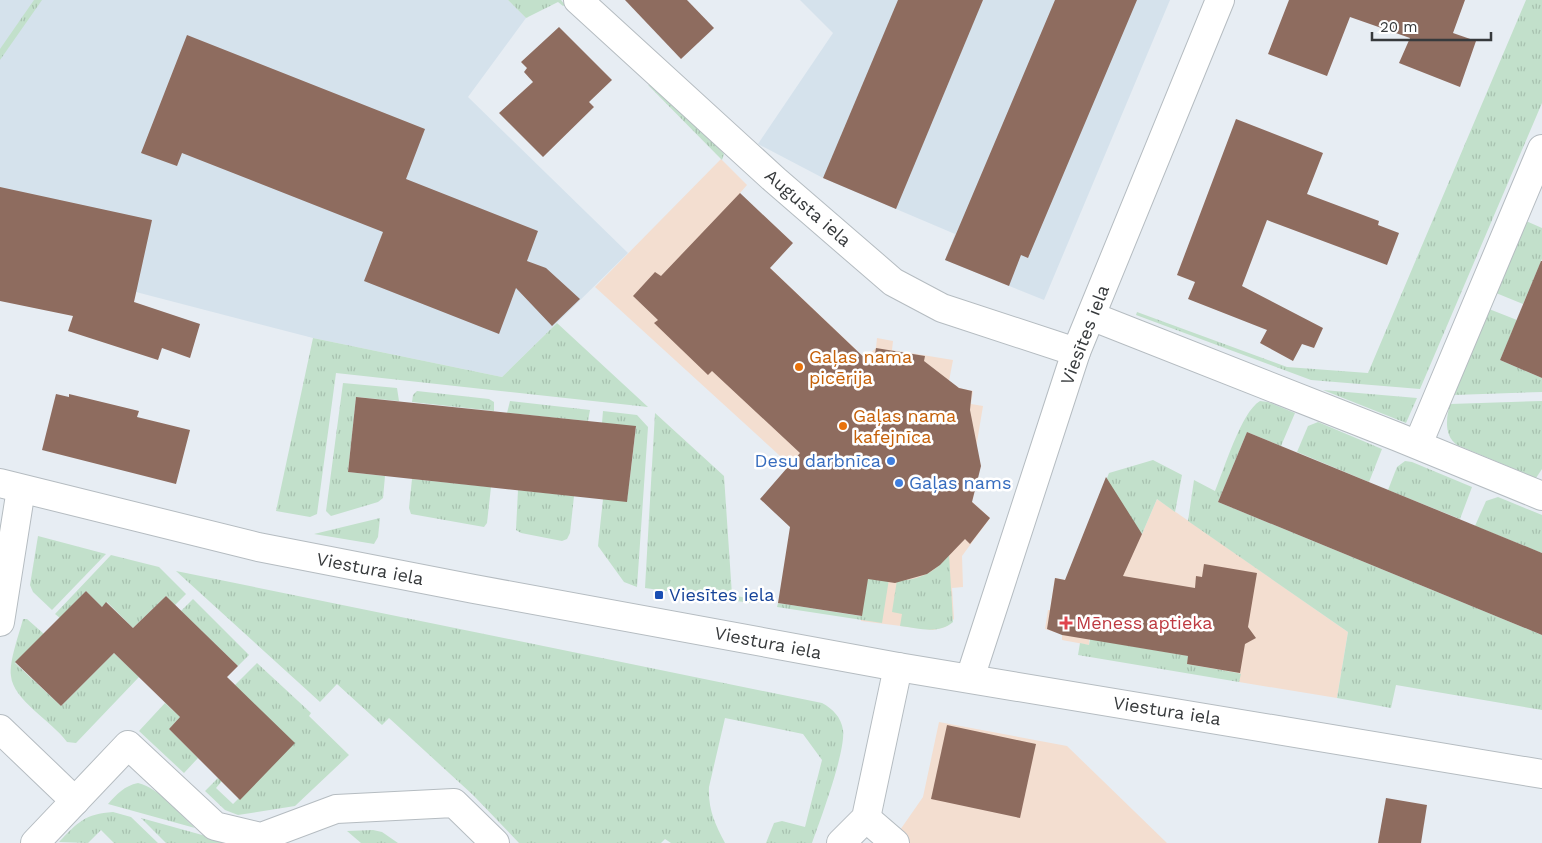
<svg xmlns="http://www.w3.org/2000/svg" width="1542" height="843" viewBox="0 0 1542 843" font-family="'Work Sans',sans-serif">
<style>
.commercial{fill:#f3ded0}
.built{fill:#d5e2ec}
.grass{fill:url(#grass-tufts)}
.building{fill:#8e6c5f}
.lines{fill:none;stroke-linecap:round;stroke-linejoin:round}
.minor-casing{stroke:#b5bcc1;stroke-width:30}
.minor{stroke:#fff;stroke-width:28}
.food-dot{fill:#e8710a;stroke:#fff;stroke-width:2}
.shop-dot{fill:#3f7fe0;stroke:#fff;stroke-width:2}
.transit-dot{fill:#1a4fb4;stroke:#fff;stroke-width:2}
.health-dot{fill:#e0444e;stroke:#fff;stroke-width:2}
.labels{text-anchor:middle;stroke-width:5;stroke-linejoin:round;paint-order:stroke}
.street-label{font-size:18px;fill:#373a3c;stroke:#fff}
.food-label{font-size:18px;fill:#c56008;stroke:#fff;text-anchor:start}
.shop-label{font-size:18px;fill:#366cbe;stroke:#fff;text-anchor:end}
.transit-label{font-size:18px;fill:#164399;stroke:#fff;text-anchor:start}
.health-label{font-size:18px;fill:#be3a42;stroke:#fff;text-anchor:start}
</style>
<defs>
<pattern id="grass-tufts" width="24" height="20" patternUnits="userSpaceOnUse" patternTransform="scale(1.25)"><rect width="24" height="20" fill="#c2e0cb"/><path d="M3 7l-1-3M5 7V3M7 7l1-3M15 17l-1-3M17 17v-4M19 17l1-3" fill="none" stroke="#a7c1af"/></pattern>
</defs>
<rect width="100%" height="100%" fill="#e7edf3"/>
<!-- commercial -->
<g class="commercial">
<path d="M 721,159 L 747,185 L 740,193 L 770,268 L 865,358 L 876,348 L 877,338 L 893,341 L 892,350 L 953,360 L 949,381 L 959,388 L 973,391 L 971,404 L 983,406 L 976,448 L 977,480 L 970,500 L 990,518 L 962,556 L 963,587 L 952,588 L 954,619 L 945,627 L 933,630 L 861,621 L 873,547 L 814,487 L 595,287 Z"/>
<path d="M 1157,499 L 1348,632 L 1337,698 L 1239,682 L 1240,674 L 1238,673 L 1187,664 L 1189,656 L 1089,639 L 1089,645 L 1062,640 L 1062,634 L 1045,629 L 1048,610 L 1050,610 L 1055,578 L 1065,580 L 1142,534 Z"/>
<path d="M 939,722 L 1067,746 L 1167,843 L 891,843 L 923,797 Z"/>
</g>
<!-- built -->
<g class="built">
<path d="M 0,0 L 508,0 L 526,18 L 468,97 L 628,253 L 502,377 L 313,338 L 136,292 L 0,263 Z"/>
<path d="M 800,0 L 1170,0 L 1044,300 L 945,260 L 955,234 L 823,178 L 758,144 L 833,33 Z"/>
</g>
<!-- grass -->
<g class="grass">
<path d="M 34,0 L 42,0 L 0,60 L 0,49 Z"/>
<path d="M 508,0 L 561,0 L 565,5 L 563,6 L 558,2 L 526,18 Z"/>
<path d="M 1526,0 L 1542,0 L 1542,103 L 1420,389 L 1311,380 L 1136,315 L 1137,312 L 1287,367 L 1368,373 Z"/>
<path d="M 648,85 L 653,86 L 710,137 L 724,154 L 722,160 Z"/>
<path d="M 1526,221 L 1542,228 L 1542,259 L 1523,304 L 1496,293 Z"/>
<path d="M 1489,309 L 1517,320 L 1500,360 L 1542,378 L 1542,392 L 1454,395 Z"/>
<path d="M 557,323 L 648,407 L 336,373 L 317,514 L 310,517 L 276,511 L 313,338 L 502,377 Z"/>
<path d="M 343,383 L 397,388 L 399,401 L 356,397 L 348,472 L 385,476 L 383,498 L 378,502 L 331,516 L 326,511 Z"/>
<path d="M 1323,390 L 1417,398 L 1406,423 Z"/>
<path d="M 417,391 L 489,399 L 494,402 L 494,411 L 412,402 L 413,395 Z"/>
<path d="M 510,401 L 590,410 L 588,421 L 507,413 Z"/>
<path d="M 1260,401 L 1268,402 L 1295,413 L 1281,446 L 1247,432 L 1218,502 L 1542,635 L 1542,710 L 1396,685 L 1391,708 L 1337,698 L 1348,632 L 1188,521 L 1194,480 L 1215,491 C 1224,470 1241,412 1260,401 Z"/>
<path d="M 1542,401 L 1542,469 L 1536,478 L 1457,445 C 1444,436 1446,418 1450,404 Z"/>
<path d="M 603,411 L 637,415 L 648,427 L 637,587 L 624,582 L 598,546 L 603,499 L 627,501 L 636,427 L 602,423 Z"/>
<path d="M 655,413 L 724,476 L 732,595 L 751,599 L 751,603 L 645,588 Z"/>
<path d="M 1318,422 L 1382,449 L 1369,482 L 1297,452 L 1308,426 Z"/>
<path d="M 1153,460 L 1182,475 L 1175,512 L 1157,499 L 1142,534 L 1105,483 L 1109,473 Z"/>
<path d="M 1405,461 L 1412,462 L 1472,487 L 1460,519 L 1388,490 L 1397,467 Z"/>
<path d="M 412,479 L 491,487 L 487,523 L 484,527 L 411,514 L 409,508 Z"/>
<path d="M 518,490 L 574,496 L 570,533 L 567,539 L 562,541 L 521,533 L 516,530 Z"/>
<path d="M 1498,497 L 1542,515 L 1542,553 L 1475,526 L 1486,501 Z"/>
<path d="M 380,518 L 378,537 L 374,544 L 314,534 Z"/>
<path d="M 38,536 L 106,554 L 52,610 L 33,592 L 30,585 Z"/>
<path d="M 949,554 L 953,622 C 938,635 918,628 900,626 L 902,614 L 892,612 L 897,580 C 918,581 937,572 949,554 Z"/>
<path d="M 111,555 L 159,567 L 186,594 L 175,605 L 166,596 L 133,628 L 107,602 L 102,607 L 86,591 L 60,618 L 55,614 Z"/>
<path d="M 870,566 L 889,579 L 882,623 L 777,607 L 778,603 L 861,616 Z"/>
<path d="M 176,571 L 822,703 C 833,709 841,717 843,730 C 846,751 820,821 812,843 L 766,843 L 774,823 L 782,821 L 805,827 L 822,760 L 803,734 L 725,718 L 709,787 C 708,809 715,824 725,843 L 671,843 L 665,839 L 661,843 L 519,843 L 473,795 L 389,718 L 382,725 L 337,684 L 320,702 Z"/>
<path d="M 193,599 L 249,655 L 238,666 L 181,611 Z"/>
<path d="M 23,619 L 27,619 L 44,634 L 15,663 L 61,706 L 114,653 L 139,677 L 76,743 L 67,742 C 52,721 13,700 11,676 C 9,661 19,635 23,619 Z"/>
<path d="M 1090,639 L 1189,656 L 1187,664 L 1238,673 L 1241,674 L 1239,682 L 1078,655 L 1080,643 L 1089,645 Z"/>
<path d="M 257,663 L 311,713 L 309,716 L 349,755 L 295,806 L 238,815 L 225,810 L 205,791 L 218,778 L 222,781 L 216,788 L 233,804 L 239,798 L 235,685 Z"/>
<path d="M 165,703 L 180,717 L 169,729 L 198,758 L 184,773 L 139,731 Z"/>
<path d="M 138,783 C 161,789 178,813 195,828 L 108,804 C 117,794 124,786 138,783 Z"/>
<path d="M 113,812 L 131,817 L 158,843 L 114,843 L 101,830 L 88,843 L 59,842 C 78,822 85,814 113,812 Z"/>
<path d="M 141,818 L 231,843 L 166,843 Z"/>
<path d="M 373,830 L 382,832 L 398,843 L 361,843 L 347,831 Z"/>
</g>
<!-- building -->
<g class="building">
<path d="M 625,0 L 687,0 L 714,28 L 681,59 Z"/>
<path d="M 898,0 L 983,0 L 896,209 L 823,178 Z"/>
<path d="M 1055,0 L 1137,0 L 1028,258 L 1021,255 L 1009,286 L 945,260 Z"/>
<path d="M 1289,0 L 1465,0 L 1453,33 L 1476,41 L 1460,87 L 1399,63 L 1410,38 L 1350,17 L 1327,76 L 1268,54 Z"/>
<path d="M 559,27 L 612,80 L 589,102 L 594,107 L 543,157 L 499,113 L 533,82 L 524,72 L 527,68 L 521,62 Z"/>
<path d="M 187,35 L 425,129 L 406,179 L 538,231 L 527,261 L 546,268 L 580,299 L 552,326 L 516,288 L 499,334 L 364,281 L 383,232 L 182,153 L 177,166 L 141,153 Z"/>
<path d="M 1236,119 L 1323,153 L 1307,194 L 1379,221 L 1378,225 L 1399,233 L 1387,265 L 1267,220 L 1242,286 L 1323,328 L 1314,348 L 1302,344 L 1293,361 L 1260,343 L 1267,330 L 1188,299 L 1195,282 L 1177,275 Z"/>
<path d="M 0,187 L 152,220 L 134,302 L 200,324 L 190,358 L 162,348 L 158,360 L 68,331 L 73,316 L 0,301 Z"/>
<path d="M 740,193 L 793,243 L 770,268 L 873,366 L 876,348 L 925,356 L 924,361 L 959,388 L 972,391 L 970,410 L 981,466 L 972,502 L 990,518 L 970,544 L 965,539 L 940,565 L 927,574 L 895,583 L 868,579 L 862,616 L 778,603 L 790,527 L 760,499 L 800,453 L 712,371 L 708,375 L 654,323 L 658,320 L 633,296 L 655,272 L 661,276 Z"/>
<path d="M 1541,261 L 1542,261 L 1542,378 L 1500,360 Z"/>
<path d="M 56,394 L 69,397 L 69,394 L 139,411 L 137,417 L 190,430 L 176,484 L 42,450 Z"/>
<path d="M 356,397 L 636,426 L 627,502 L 348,472 Z"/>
<path d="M 1247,432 L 1542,553 L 1542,635 L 1218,502 Z"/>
<path d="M 1106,477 L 1142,534 L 1123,576 L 1195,588 L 1196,576 L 1202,577 L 1204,564 L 1257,573 L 1248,627 L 1256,638 L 1245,644 L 1240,673 L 1187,664 L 1188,656 L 1062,635 L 1047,629 L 1055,578 L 1065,580 Z"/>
<path d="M 86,591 L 102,607 L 106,602 L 133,628 L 166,596 L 238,666 L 227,677 L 295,743 L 240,800 L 169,729 L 180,717 L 114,653 L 61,706 L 15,662 Z"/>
<path d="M 947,725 L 1036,744 L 1020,818 L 931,799 Z"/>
<path d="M 1386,798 L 1427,805 L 1421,843 L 1378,843 Z"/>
</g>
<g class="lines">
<defs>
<g id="minor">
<path d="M 578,0 L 775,180 L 893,282 L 942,308 L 1076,352"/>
<path d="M 1091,316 L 1398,437 L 1542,496"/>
<path d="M 1418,444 L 1542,149"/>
<path d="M 0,483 L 258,547 L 474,589 L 898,667 L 1542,774"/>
<path d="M 0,622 L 21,489"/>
<path d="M 970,678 L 1076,352 L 1220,0"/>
<path d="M 0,729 L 75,801"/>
<path d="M 866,818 L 895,843"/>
<path d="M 35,843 L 128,745 L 215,826 L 261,837 L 336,809 L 454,803 L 495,843"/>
<path d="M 841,843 L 866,818 L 898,667"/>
</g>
</defs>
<!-- minor casing -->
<use href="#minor" class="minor-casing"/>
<!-- minor -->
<use href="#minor" class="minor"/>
</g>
<!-- markers -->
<g class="food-dot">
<circle cx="799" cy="367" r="5"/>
<circle cx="843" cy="426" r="5"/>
</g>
<g class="shop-dot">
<circle cx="891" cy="461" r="5"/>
<circle cx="899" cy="483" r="5"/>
</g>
<rect class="transit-dot" x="654" y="590" width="10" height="10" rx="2.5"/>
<path class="health-dot" d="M1063.5 615.5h5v5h5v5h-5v5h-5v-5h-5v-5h5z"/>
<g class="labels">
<!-- street labels -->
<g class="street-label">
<text transform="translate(808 208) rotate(41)" y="6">Augusta iela</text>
<text transform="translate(1085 335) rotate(-69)" y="6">Viesītes iela</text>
<text transform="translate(370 569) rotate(11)" y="6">Viestura iela</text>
<text transform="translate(768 643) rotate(11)" y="6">Viestura iela</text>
<text transform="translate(1167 711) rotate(9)" y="6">Viestura iela</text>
</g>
<!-- food labels -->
<g class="food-label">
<text x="809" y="363">Gaļas nama<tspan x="809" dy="21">picērija</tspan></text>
<text x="853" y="422">Gaļas nama<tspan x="853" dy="21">kafejnīca</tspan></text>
</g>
<!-- shop labels -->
<g class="shop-label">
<text x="881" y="467">Desu darbnīca</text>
<text x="909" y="489" text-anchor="start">Gaļas nams</text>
</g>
<!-- transit labels -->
<g class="transit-label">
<text x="669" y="601">Viesītes iela</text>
</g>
<!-- health labels -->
<g class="health-label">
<text x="1076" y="629">Mēness aptieka</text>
</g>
</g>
<!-- scale -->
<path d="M1372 32v8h119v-8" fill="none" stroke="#373a3c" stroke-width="2.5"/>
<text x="1380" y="32" font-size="15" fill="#373a3c" stroke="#ffffff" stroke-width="4" paint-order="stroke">20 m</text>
</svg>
